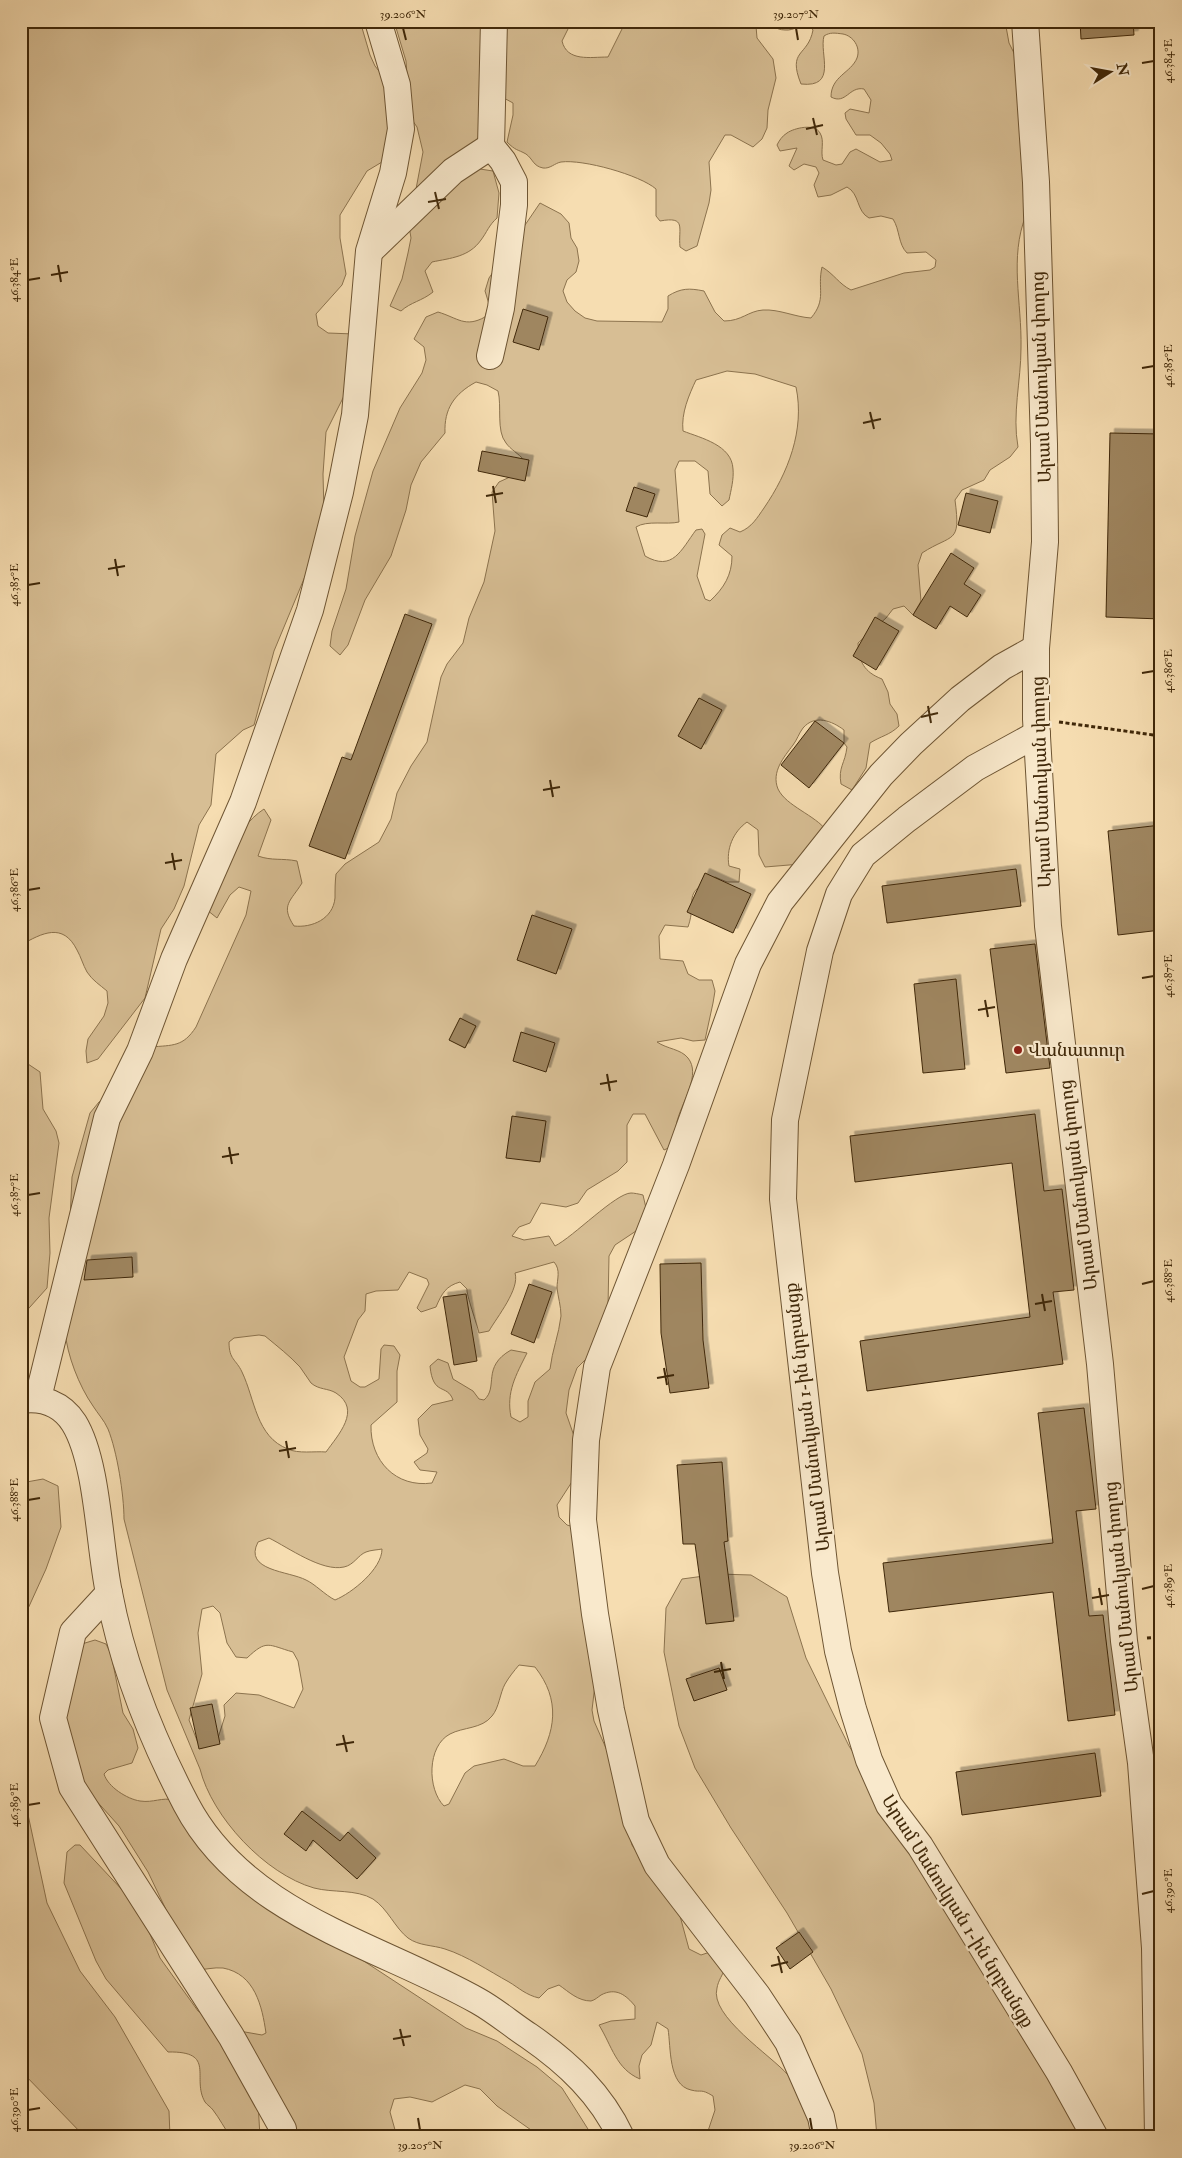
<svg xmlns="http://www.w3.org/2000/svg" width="1182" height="2158" viewBox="0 0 1182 2158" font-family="'IM FELL Double Pica','Noto Serif Armenian',serif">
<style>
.green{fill:#d7be94;stroke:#8c734e;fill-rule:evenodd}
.building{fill:#9f8660;stroke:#402809;filter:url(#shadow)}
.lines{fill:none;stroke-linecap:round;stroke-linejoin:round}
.minor-casing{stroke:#6e5533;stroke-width:28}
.path{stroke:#402809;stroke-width:3;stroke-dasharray:4 2.5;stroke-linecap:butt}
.minor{stroke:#f9e9cc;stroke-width:26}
.ticks{fill:none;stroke:#402809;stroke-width:2}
.poi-dot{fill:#8f2418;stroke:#f9e9cc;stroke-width:2}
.labels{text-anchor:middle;stroke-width:4.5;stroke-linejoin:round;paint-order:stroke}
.street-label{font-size:18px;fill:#402809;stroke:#f9e9cc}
.poi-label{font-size:18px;fill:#402809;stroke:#f9e9cc;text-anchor:start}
.neatline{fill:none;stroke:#402809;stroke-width:2}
.ticks-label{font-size:12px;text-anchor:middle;fill:#402809}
</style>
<defs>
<filter id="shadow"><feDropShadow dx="4.5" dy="-4.5" stdDeviation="0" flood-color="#0004"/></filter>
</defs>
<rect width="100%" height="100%" fill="#f6ddb1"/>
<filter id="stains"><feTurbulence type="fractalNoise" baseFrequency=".004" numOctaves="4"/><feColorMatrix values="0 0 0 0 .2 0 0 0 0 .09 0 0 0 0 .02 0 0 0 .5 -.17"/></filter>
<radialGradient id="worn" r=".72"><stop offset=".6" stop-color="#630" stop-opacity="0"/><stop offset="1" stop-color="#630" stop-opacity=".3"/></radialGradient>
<!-- green -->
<g class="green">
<path d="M 21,21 L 360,21 L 370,55 L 375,66 L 383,76 L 390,101 L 387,159 L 367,171 L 340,215 L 340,238 L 346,274 L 342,285 L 316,314 L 318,326 L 328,333 L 354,334 L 350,384 L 326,432 L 323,474 L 324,512 L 306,574 L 274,651 L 254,725 L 243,730 L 216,754 L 211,805 L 199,825 L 184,886 L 174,909 L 161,929 L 145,998 L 98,1059 L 87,1063 L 86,1051 L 88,1039 L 104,1016 L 108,1003 L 107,991 C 100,985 92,980 87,972 C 83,965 81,957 77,950 C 63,922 42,933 21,945 Z"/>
<path d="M 394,21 L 572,21 L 562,41 C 567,62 590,57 608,57 L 626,21 L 760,21 L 756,26 L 757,38 L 773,59 L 776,78 L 768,110 L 767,128 L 762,139 L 753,147 L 731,135 L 725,135 L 709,162 L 711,190 L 709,203 L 697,246 L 686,251 L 680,247 C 678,228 687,216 660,221 L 656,216 L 656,189 C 640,175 583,159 561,162 C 555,163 550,169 543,168 C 533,166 533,159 526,154 C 517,149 516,151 507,142 L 513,115 L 513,103 L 502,97 L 486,132 L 467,148 L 480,169 L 493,171 L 499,193 L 497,218 C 489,225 487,232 481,240 C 469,257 451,258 432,262 L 425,271 L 433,292 C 422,301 411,302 401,311 L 390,306 L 402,279 L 408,253 L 411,238 L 409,226 L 423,152 L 417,127 L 410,117 L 406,61 Z"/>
<path d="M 762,21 L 1005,21 L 1009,43 L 1020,65 L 1026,215 C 1009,258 1022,302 1021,348 C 1021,381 1012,414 1018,447 L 1010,457 L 990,470 L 984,480 L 962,490 L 955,500 C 961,545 953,533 922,553 L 918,565 L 921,601 L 913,615 L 904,606 L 893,609 L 886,618 L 858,643 C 859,662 864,672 882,679 L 888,692 L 890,704 L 897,714 L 899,726 C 890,735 881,736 870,743 L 866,768 L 852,790 L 841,784 C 838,767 845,764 847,747 L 844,743 L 844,730 C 832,721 815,714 803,728 C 799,733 797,740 793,745 C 784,757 771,772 778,789 C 786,806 815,815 827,831 L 801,864 L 765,867 L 759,855 L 758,830 L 747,822 C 733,832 726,849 729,866 L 740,869 L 739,882 L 727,882 L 715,877 C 680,895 698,898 688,927 L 665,925 L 659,936 L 660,959 L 683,961 L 688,974 L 699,980 L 712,980 L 715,991 L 713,1003 L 705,1040 L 693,1041 L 681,1038 L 657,1042 C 667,1049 681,1049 688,1058 C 701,1074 683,1101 678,1118 C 675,1126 676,1137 675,1145 L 664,1150 L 645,1114 L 633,1114 L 627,1125 L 627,1162 L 618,1171 L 587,1190 L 578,1203 L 566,1207 L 541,1203 L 530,1223 L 519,1227 L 512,1236 L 524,1240 L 549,1236 L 555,1246 C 573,1237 616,1193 631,1193 C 634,1193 639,1194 643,1195 L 646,1208 L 643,1221 L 636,1231 L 615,1245 L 609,1256 L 608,1307 L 594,1351 L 577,1368 L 569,1390 L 566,1413 L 574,1436 L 577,1474 L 557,1505 L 559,1517 L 567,1525 L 578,1528 L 598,1659 L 592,1710 L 594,1721 L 609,1755 L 632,1845 L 680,1916 L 689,1949 L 701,1955 L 713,1951 L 726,1967 C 723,1974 718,1981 717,1988 C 709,2016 772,2056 788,2075 C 802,2091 810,2117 820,2137 L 706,2137 L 715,2110 L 713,2096 C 700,2088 702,2093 691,2090 C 668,2085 671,2047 668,2029 L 657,2022 L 651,2045 L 642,2055 L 639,2066 L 640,2079 C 616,2069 612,2046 599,2025 L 611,2021 L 635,2019 L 635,2006 C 626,1995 616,1987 601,1995 C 598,1997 595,2000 591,2001 C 578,2001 569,1992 559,1985 L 548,1989 L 539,1998 C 526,1995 519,1988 509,1982 C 489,1971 467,1956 445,1949 C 433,1945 419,1946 408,1938 C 395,1928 388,1909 373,1899 C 356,1889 333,1893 314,1888 C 265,1874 212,1817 200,1769 L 167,1690 L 124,1519 C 124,1495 117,1451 108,1429 C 104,1420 98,1414 93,1406 C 79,1386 67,1355 65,1331 L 72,1177 L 90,1113 L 99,1102 L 110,1096 L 151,1047 C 173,1045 183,1047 196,1027 L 246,915 L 251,891 L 239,887 L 230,895 L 217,918 L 207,910 C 219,876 233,829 264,809 L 271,820 L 258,856 C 272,861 282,858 297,861 L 302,883 C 291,901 280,905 294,926 C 312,928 333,919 335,898 C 335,890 335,882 336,874 L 345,864 L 379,842 L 391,819 L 397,793 L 411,766 L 427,742 L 441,677 L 447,664 L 463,643 L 469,618 L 484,582 L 495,531 L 492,492 L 499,482 L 510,477 L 524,460 C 519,454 510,449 506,443 C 496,431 502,406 498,391 L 487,385 L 476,382 C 454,394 444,409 445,433 L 421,462 L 411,485 L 406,510 L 391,556 L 365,600 L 348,645 L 340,655 L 330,646 L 332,631 L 346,589 L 355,536 L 373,471 L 400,408 L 422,373 L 426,360 L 424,347 L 414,339 L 426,317 L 438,312 C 458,318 465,328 485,317 L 489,304 L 485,291 L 489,278 L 540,203 L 561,214 L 569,223 L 571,238 L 577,248 L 579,261 L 576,272 L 567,280 L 563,291 L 567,302 L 575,311 L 585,318 L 597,321 L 662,322 L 668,309 L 668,296 C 681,288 689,288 704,291 L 715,312 L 724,321 C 742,321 748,311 763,310 C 779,309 795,317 811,318 C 827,299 817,289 822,267 C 834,274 839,284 851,290 L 904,273 L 930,270 L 935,267 L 936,260 L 926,252 L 907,253 C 898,244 900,230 893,219 L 881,216 L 869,218 C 856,211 860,194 847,187 L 831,195 L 818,197 L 814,185 L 819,173 L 816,167 L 804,164 L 794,170 L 789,166 L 797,148 L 780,151 L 777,145 C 779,141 782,136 787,133 C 794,128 815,123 820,133 C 825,141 820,151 823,160 L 836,165 L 842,164 L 850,152 L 856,149 L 880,162 L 892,160 L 890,154 L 881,143 L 870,135 L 856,135 L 846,119 L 845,113 L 850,109 L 869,113 L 871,100 L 864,89 C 849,86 846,105 831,97 C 831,76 851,73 857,58 C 861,47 853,36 843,34 C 835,33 830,32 824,36 C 819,54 838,88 801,84 C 787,49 808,57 813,30 L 809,25 C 800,24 794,31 785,30 C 775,30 771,23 762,21 ZM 727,371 L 755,374 L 796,387 C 805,430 788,473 764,508 C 757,518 752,527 740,532 L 730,528 L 722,535 L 719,545 L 732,556 C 732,575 724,588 710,601 L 705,599 L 697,576 L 705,534 L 702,529 L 696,530 C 681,550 673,572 645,556 L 636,527 C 647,520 667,525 679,522 L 675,470 L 679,461 L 695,461 L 708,471 L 710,494 L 722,506 L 729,500 C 731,490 734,479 733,469 C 732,445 701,438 683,431 C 681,413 689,395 696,380 ZM 554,1262 C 561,1270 557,1279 557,1288 C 558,1297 561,1306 561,1316 C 559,1334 552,1351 550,1369 L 535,1382 L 528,1401 L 528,1417 L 520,1422 L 511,1417 C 506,1392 516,1375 527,1353 L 511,1350 C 481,1367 499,1387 484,1400 L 479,1399 L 473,1391 L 453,1379 L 448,1363 L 438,1359 L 430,1366 C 433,1397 447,1383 453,1400 L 432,1405 L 418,1419 L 420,1435 L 428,1449 L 427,1453 L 414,1462 L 420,1470 L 437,1472 L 432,1483 C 396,1488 370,1461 371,1425 L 397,1402 L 397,1371 L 400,1355 L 394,1346 L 384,1345 L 381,1349 L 379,1379 L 365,1387 L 360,1387 L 351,1381 L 344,1357 L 358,1320 L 365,1311 L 366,1294 L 376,1291 L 398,1290 L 409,1272 L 427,1279 L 429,1284 L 417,1308 L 421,1312 L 436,1307 C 442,1293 446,1286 460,1282 L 467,1289 C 466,1294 477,1324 479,1333 L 489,1331 C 497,1317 520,1289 515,1273 ZM 259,1335 L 265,1336 C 277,1346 290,1356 300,1367 C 304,1372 307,1378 311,1383 C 319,1390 328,1388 336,1393 C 362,1410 338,1435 326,1452 C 315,1451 298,1454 288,1449 C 256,1437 255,1399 242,1372 C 236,1359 229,1360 229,1342 L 234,1338 ZM 269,1538 C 289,1548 322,1572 344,1567 C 354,1565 358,1555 366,1552 C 371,1550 377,1550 382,1549 C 382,1569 352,1593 335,1600 C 325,1595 315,1584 306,1580 C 289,1571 243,1571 258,1542 ZM 213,1606 L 220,1613 L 227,1643 L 236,1657 L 247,1658 C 267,1639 268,1645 293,1652 L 298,1661 L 303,1689 L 294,1708 L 259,1695 L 236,1693 L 224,1705 L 225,1716 L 217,1741 L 198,1743 L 189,1720 L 202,1674 L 198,1633 L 202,1609 ZM 519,1665 L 535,1667 C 561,1700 556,1732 535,1766 L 523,1766 L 504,1759 L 474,1766 L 465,1773 L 449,1804 L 444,1806 C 427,1789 427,1746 450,1734 C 463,1727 482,1729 492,1716 C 499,1708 500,1693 505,1684 C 509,1677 514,1671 519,1665 Z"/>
<path d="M 28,1064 L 40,1072 L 43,1109 L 56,1131 L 59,1143 L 49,1218 L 50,1253 L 47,1288 L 21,1317 L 21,1068 Z"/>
<path d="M 43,1479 L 58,1486 L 61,1527 L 46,1569 L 21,1624 L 21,1483 Z"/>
<path d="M 719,1574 L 751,1575 L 787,1597 L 806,1658 L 849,1746 L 928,1870 L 1089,2137 L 877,2137 L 874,2103 L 862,2054 L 831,1989 L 787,1913 L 731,1828 L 695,1768 L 679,1726 L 664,1652 L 666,1608 L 682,1579 Z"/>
<path d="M 95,1640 L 106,1644 L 111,1654 L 123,1713 L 133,1729 L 138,1748 L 132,1763 L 108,1770 L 104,1774 C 108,1787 127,1799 140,1801 C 154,1803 161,1797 175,1800 L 305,1932 L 328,1944 L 350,1952 L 466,2028 L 497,2041 L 537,2067 L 562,2088 L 593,2137 L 541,2137 L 497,2106 L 480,2089 L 465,2085 L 432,2102 L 410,2097 L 394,2099 L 390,2112 L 397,2137 L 288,2137 L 258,2102 L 260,2137 L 231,2137 C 224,2128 220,2119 213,2110 C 211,2107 207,2105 205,2102 C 191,2078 217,2051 168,2052 L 106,1979 L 96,1961 L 64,1883 L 67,1852 L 75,1845 L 80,1845 L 127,1895 L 147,1927 L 160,1958 L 198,2011 L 220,2025 L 245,2032 L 262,2035 L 266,2033 C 262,2006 255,1974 223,1968 C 214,1967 204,1970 195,1970 L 148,1872 L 119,1826 L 83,1786 L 72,1754 L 62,1694 L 78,1649 L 85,1643 Z"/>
<path d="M 21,1782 L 47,1903 L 80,1971 L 115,2017 L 169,2111 L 170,2137 L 85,2137 L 21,2071 Z"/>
</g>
<!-- building -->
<g class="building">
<path d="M 1080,21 L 1133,21 L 1134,35 L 1081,39 Z"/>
<path d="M 523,309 L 548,317 L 539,350 L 513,342 Z"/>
<path d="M 1110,433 L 1161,434 L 1161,619 L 1106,617 Z"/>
<path d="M 482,451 L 529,460 L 525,481 L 478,471 Z"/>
<path d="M 634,487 L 655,494 L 647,517 L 626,511 Z"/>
<path d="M 966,493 L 998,501 L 990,533 L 958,525 Z"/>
<path d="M 951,553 L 974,568 L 964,584 L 981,595 L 967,617 L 950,606 L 936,629 L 913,615 Z"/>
<path d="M 405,614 L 432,624 L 345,859 L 309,846 L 342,757 L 351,760 Z"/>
<path d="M 875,617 L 899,631 L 876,670 L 853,656 Z"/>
<path d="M 699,698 L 722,710 L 701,749 L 678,736 Z"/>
<path d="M 815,721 L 844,743 L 809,788 L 781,765 Z"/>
<path d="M 1161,825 L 1161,930 L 1118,935 L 1108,831 Z"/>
<path d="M 1016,869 L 1021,906 L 887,923 L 882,886 Z"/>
<path d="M 705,873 L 751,894 L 733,933 L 687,912 Z"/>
<path d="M 532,915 L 572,929 L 556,974 L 517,960 Z"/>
<path d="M 1035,944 L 1050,1068 L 1006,1073 L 990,949 Z"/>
<path d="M 956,979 L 965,1069 L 923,1073 L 914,984 Z"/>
<path d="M 460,1018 L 476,1026 L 465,1048 L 449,1040 Z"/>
<path d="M 521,1032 L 555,1043 L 546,1072 L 513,1061 Z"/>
<path d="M 1035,1114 L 1044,1191 L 1062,1189 L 1074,1290 L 1053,1292 L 1063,1364 L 867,1391 L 860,1341 L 1030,1317 L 1012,1163 L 855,1182 L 850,1136 Z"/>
<path d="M 512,1116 L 546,1121 L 540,1162 L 506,1158 Z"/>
<path d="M 132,1257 L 133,1277 L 84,1280 L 87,1260 Z"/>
<path d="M 701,1263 L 703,1340 L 709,1388 L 670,1393 L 661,1333 L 660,1264 Z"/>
<path d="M 529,1284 L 552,1292 L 534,1343 L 511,1334 Z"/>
<path d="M 466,1294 L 477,1361 L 454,1365 L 443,1297 Z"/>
<path d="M 1084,1408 L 1096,1509 L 1076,1511 L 1089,1616 L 1103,1615 L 1115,1715 L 1068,1721 L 1053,1592 L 889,1612 L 883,1563 L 1053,1543 L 1038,1413 Z"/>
<path d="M 722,1462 L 728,1541 L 724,1542 L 734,1621 L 706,1624 L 695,1544 L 683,1544 L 677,1465 Z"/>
<path d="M 719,1668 L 727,1690 L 694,1701 L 686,1679 Z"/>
<path d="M 212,1704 L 220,1744 L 199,1749 L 190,1708 Z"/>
<path d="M 1095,1753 L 1101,1796 L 962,1815 L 956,1772 Z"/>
<path d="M 302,1811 L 340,1841 L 348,1832 L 376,1858 L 357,1879 L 313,1840 L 306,1851 L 284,1834 Z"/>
<path d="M 799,1932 L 813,1952 L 790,1969 L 776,1948 Z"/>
</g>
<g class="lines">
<defs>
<g id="minor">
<path d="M 1025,21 L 1036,182 L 1044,444 L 1045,542 L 1036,648 L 1036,719 L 1048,926 L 1100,1364 L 1124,1641 L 1141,1763 L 1155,1948 L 1158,2137"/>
<path d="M 491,146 L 494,21"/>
<path d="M 370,251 L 453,171 L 491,146 L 503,161 L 514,182 L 514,205 L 501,308 L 490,356"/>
<path d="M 1037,734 L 975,768 L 907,819 L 863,855 L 839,894 L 820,951 L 785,1120 L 783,1199 L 825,1573 L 838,1651 L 853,1709 L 869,1760 L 889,1805 L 920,1846 L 1059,2072 L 1095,2137"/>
<path d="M 38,1398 L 107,1118 L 140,1051 L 174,959 L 243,802 L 310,610 L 340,492 L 355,415 L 369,251 L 393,173 L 401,129 L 397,85 L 378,21"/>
<path d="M 21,1400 C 42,1397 62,1404 74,1423 C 98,1462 99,1546 109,1593 C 123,1667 151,1737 186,1804 C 244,1915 377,1944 478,2001 C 496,2011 512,2025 529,2036 C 568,2063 601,2094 621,2137"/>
<path d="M 109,1593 L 73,1632 L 53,1718 L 72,1787 L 231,2036 L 283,2129 L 284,2137"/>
<path d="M 825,2137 L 821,2117 L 788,2042 L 757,1995 L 657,1865 L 636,1821 L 611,1710 L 595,1614 L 583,1520 L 586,1440 L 597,1367 L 676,1165 L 748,964 L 780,902 L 881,775 L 911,744 L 960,699 L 1002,667 L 1036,648"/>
</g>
</defs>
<!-- minor casing -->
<use href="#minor" class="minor-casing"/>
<!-- path -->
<g class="path">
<path d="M 1059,722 L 1161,736"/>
<path d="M 1147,1638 L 1161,1637"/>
</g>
<!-- minor -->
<use href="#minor" class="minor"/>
</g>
<!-- ticks -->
<path class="ticks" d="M 403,28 L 406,40M 796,28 L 798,40M 1142,63 L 1154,61M 813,118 L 817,135M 806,129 L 823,125M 435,192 L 439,209M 428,202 L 446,199M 58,265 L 61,282M 51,275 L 68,272M 28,280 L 40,278M 1142,368 L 1154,366M 870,412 L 874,429M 863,423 L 881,419M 493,486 L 496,503M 486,496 L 503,493M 115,559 L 118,576M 108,569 L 125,566M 28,585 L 40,583M 1142,673 L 1154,671M 928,706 L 931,723M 921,717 L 938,713M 550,780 L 553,797M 543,790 L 560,787M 172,853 L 175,870M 165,863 L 182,860M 28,890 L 40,888M 1142,978 L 1154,976M 985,1000 L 988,1017M 978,1010 L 995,1007M 607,1074 L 610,1091M 600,1084 L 617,1081M 229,1147 L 232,1164M 222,1157 L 239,1154M 28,1195 L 40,1193M 1142,1284 L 1154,1281M 1042,1294 L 1045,1311M 1035,1304 L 1052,1301M 664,1368 L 667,1385M 657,1378 L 674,1375M 286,1441 L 289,1458M 279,1451 L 296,1448M 28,1500 L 40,1498M 1099,1588 L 1102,1605M 1142,1589 L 1154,1586M 1092,1598 L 1109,1595M 721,1662 L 724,1679M 714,1672 L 731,1669M 343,1735 L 347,1752M 336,1745 L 354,1742M 28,1805 L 40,1803M 1142,1894 L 1154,1891M 778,1956 L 782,1973M 771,1966 L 788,1962M 400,2029 L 404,2046M 393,2039 L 411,2036M 28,2110 L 40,2108M 418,2118 L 420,2130M 810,2118 L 812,2130"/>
<!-- markers -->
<circle class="poi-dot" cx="1018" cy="1050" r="5"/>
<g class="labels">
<!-- street labels -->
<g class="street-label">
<text transform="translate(1041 377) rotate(-92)" y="6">Արամ Մանուկյան փողոց</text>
<text transform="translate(1041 782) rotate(-92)" y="6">Արամ Մանուկյան փողոց</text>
<text transform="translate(1078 1185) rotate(-97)" y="6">Արամ Մանուկյան փողոց</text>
<text transform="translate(807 1417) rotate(-97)" y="6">Արամ Մանուկյան 1-ին նրբանցք</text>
<text transform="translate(1121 1587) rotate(-96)" y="6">Արամ Մանուկյան փողոց</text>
<text transform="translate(958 1911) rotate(58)" y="6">Արամ Մանուկյան 1-ին նրբանցք</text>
</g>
<!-- poi labels -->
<g class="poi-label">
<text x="1028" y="1056">Վանատուր</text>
</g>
</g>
<!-- margin -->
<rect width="1182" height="2158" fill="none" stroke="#f6ddb1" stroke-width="55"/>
<!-- north arrow -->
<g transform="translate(1110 72) rotate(79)" stroke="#f9e9cc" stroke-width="4" paint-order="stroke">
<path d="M0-4L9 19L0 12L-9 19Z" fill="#402809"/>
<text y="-8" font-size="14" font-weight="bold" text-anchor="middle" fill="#402809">N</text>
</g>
<rect x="28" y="28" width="1126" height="2102" class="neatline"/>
<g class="ticks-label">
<text x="403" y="18">39.206°N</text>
<text x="796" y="18">39.207°N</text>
<text transform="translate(1168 61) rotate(-90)" y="4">46.384°E</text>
<text transform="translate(14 280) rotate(-90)" y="4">46.384°E</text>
<text transform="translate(1168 366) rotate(-90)" y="4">46.385°E</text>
<text transform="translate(14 585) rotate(-90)" y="4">46.385°E</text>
<text transform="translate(1168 671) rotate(-90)" y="4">46.386°E</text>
<text transform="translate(14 890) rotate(-90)" y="4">46.386°E</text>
<text transform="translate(1168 976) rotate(-90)" y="4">46.387°E</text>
<text transform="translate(14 1195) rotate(-90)" y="4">46.387°E</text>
<text transform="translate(1168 1281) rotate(-90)" y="4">46.388°E</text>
<text transform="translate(14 1500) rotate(-90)" y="4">46.388°E</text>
<text transform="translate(1168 1586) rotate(-90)" y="4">46.389°E</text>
<text transform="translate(14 1805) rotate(-90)" y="4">46.389°E</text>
<text transform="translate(1168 1891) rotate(-90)" y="4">46.390°E</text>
<text transform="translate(14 2110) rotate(-90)" y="4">46.390°E</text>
<text x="420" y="2149">39.205°N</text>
<text x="812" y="2149">39.206°N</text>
</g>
<rect width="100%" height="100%" filter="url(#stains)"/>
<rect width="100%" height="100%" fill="url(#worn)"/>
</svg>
